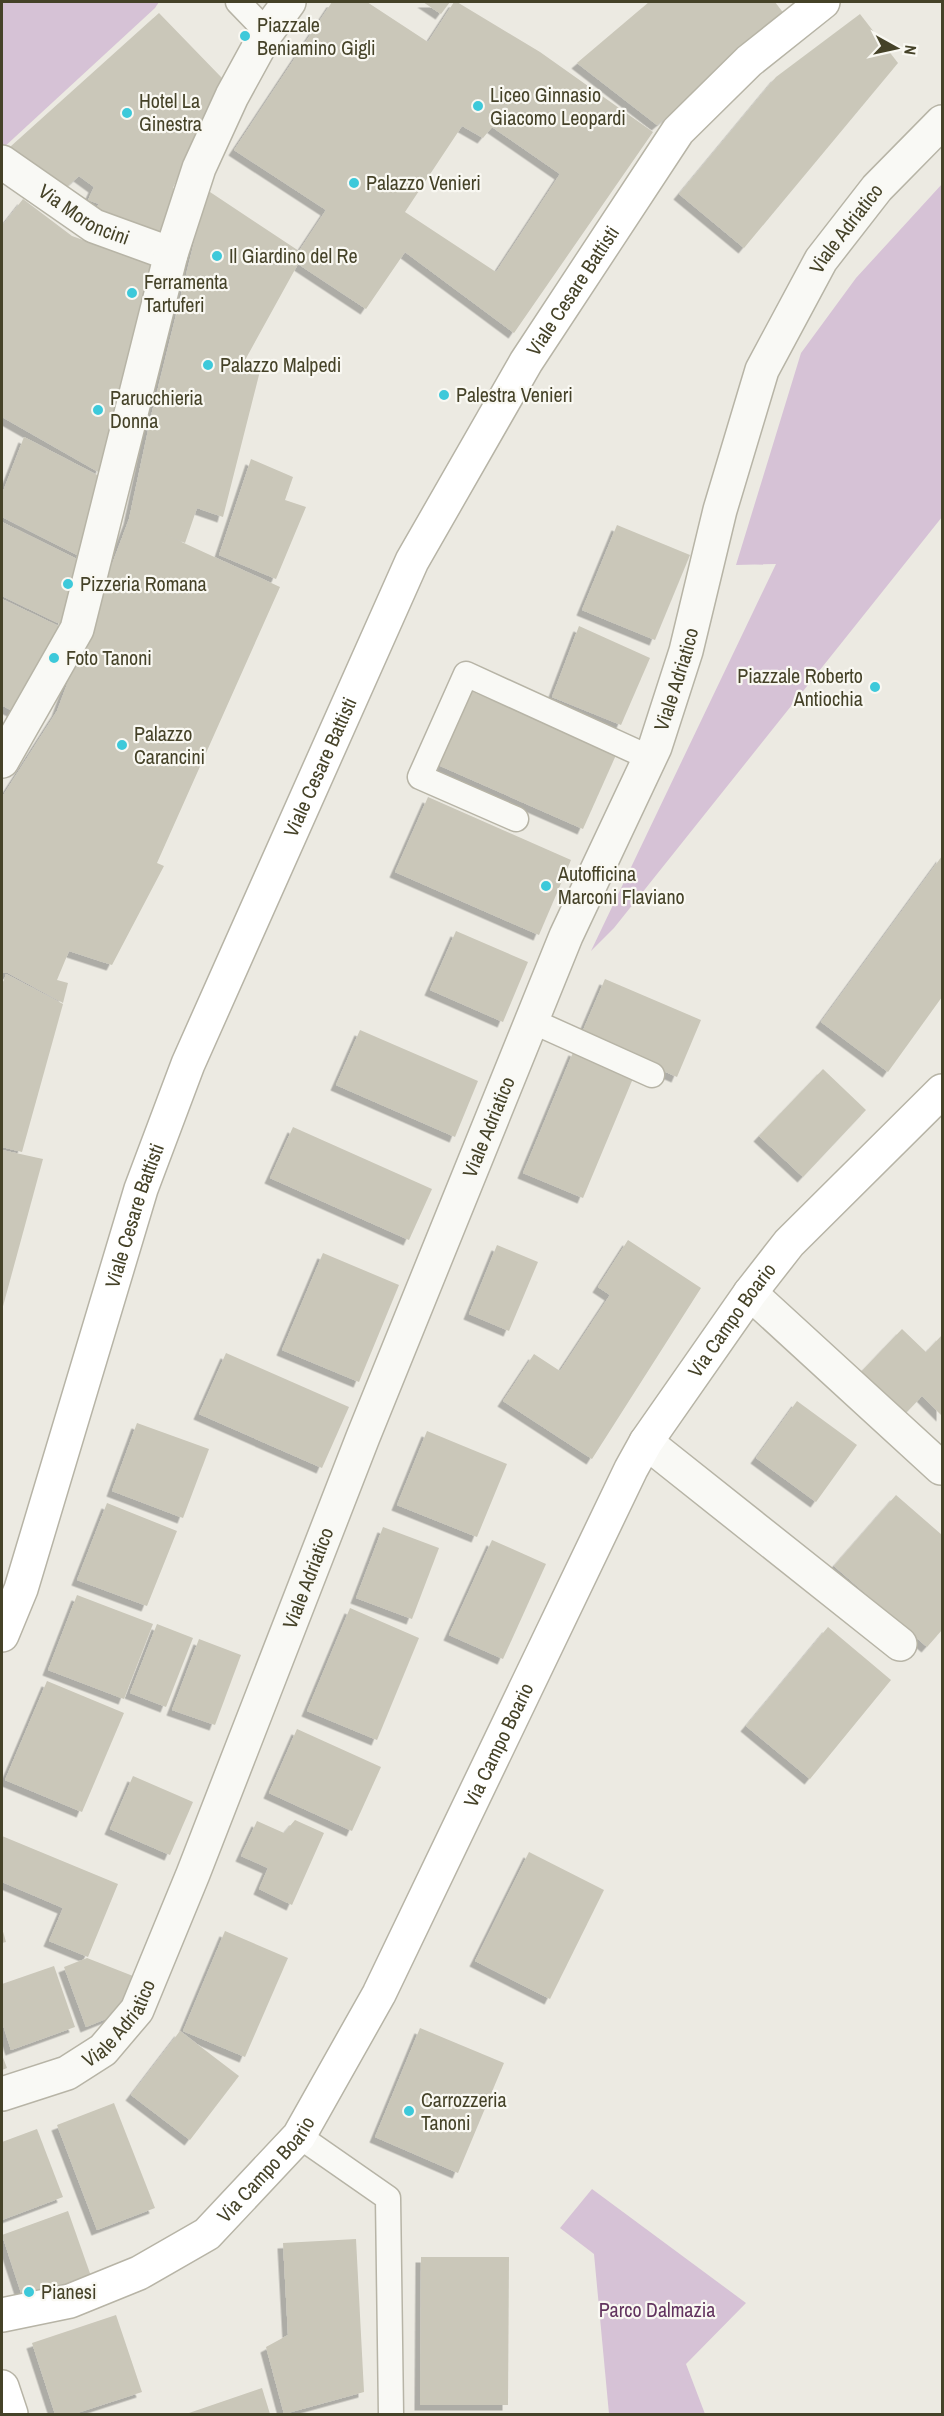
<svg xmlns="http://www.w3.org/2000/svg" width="944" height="2416" viewBox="0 0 944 2416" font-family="'Archivo Narrow',sans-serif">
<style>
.green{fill:#d6c2d6}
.building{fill:#cac7b9;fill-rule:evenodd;filter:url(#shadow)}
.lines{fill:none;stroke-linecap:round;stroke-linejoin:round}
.lane-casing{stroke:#b7b4a6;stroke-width:27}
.street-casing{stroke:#b7b4a6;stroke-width:36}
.secondary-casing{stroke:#b7b4a6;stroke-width:36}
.lane{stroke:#f9f9f5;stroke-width:24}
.street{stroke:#f9f9f5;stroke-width:33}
.secondary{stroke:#fff;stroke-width:33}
.poi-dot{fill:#3dc9da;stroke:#f9f8f2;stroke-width:2}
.labels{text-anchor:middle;stroke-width:4.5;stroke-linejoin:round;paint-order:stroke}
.poi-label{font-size:20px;fill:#454228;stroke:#f9f8f2;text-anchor:start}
.street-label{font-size:20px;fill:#454228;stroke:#f9f8f2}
.park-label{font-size:20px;fill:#62345f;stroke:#f9f8f2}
</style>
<defs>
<filter id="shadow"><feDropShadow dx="-5.5" dy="5.5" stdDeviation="0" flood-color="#0004"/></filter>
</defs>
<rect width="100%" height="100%" fill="#eceae2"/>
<!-- green -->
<g class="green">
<path d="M 2,2 L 159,2 L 155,8 L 2,149 Z"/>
<path d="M 942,184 L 942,517 L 614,928 L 591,951 L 776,564 L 736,565 L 801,353 L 856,278 Z"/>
<path d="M 592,2189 L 746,2303 L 686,2364 L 705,2414 L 609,2414 L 594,2254 L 560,2228 Z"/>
</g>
<!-- building -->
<g class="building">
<path d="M 332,2 L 367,2 L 428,42 L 454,2 L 457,2 L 540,52 L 653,132 L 514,333 L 405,252 L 366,309 L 298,264 L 244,362 L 261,367 L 223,517 L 197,508 L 185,543 L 162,533 L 280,587 L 157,863 L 164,866 L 112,965 L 69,951 L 57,980 L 68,983 L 63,1003 L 8,973 L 2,973 L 2,797 L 57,711 L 129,519 L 152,412 L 207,190 L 299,251 L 326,210 L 234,150 ZM 462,126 L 483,138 L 492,127 L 560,174 L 496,272 L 405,212 Z"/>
<path d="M 423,2 L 450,2 L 441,14 Z"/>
<path d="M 649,2 L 775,2 L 788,19 L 657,125 L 577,63 Z"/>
<path d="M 159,13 L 222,78 L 173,188 L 177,191 L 161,243 L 91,215 L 99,204 L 88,200 L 94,187 L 79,176 L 62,191 L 9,148 Z"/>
<path d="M 860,14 L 898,63 L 744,248 L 679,194 L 776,77 Z"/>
<path d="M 23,199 L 72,236 L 155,266 L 100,473 L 2,417 L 2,226 Z"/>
<path d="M 24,437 L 101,477 L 81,557 L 2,517 L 2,494 Z"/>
<path d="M 251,459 L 293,477 L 285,500 L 306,507 L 276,579 L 219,555 Z"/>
<path d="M 2,522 L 81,561 L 62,625 L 2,596 Z"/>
<path d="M 617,525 L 690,555 L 655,640 L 582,610 Z"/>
<path d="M 2,599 L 69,631 L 22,716 L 3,706 L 2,708 Z"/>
<path d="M 579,626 L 650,658 L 621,725 L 552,697 Z"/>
<path d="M 471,691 L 616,755 L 583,829 L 438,765 Z"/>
<path d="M 428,797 L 571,860 L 539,935 L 395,872 Z"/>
<path d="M 942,856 L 942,997 L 888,1072 L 821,1022 Z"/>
<path d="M 456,931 L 528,962 L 503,1022 L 430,990 Z"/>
<path d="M 6,974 L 63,1004 L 22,1152 L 2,1147 L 2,986 Z"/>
<path d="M 605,979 L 701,1020 L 677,1077 L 581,1035 Z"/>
<path d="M 360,1030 L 478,1081 L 455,1137 L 336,1085 Z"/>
<path d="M 574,1050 L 634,1076 L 583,1198 L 523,1173 Z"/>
<path d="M 823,1069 L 866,1110 L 803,1177 L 759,1136 Z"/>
<path d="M 293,1127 L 432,1189 L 409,1240 L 270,1178 Z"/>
<path d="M 2,1150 L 43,1159 L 2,1310 Z"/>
<path d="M 628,1240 L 701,1288 L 592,1459 L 503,1401 L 534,1354 L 560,1371 L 610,1295 L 598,1287 Z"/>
<path d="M 497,1245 L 538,1262 L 509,1331 L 469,1314 Z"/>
<path d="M 323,1253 L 399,1285 L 359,1382 L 282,1350 Z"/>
<path d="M 902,1329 L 926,1352 L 942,1335 L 942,1416 L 922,1396 L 904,1415 L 860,1373 Z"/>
<path d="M 226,1353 L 349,1407 L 322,1468 L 199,1414 Z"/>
<path d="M 797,1401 L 857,1445 L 816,1502 L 756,1458 Z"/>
<path d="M 137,1423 L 209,1449 L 183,1518 L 112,1491 Z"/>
<path d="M 427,1431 L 507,1464 L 477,1537 L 397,1505 Z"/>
<path d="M 896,1495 L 942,1535 L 942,1630 L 927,1647 L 834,1566 Z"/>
<path d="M 107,1503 L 177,1531 L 147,1606 L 77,1580 Z"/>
<path d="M 383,1527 L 439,1548 L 412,1619 L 356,1598 Z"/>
<path d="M 492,1540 L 546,1564 L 503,1659 L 449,1635 Z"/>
<path d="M 77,1595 L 153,1624 L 124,1699 L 48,1670 Z"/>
<path d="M 350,1608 L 419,1638 L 377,1740 L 307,1711 Z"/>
<path d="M 157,1624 L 193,1638 L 166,1707 L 130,1693 Z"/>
<path d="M 828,1627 L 891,1680 L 810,1779 L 746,1726 Z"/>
<path d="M 199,1639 L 241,1655 L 215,1725 L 172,1710 Z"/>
<path d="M 47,1681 L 124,1713 L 82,1812 L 5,1780 Z"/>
<path d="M 297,1729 L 381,1767 L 352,1831 L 269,1793 Z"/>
<path d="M 133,1776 L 193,1802 L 170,1855 L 110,1829 Z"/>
<path d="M 295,1820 L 324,1833 L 292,1905 L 259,1889 L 268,1868 L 241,1856 L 257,1821 L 284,1833 Z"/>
<path d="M 2,1836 L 118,1884 L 88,1957 L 49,1941 L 63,1908 L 2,1882 Z"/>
<path d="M 529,1852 L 604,1890 L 550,1999 L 475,1961 Z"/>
<path d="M 2,1928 L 6,1942 L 2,1943 Z"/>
<path d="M 225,1931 L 288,1958 L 245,2057 L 183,2031 Z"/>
<path d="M 87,1958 L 133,1976 L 118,2014 L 86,2027 L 64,1967 Z"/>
<path d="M 54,1966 L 75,2027 L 11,2050 L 2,2022 L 2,1984 Z"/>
<path d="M 420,2028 L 504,2063 L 458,2173 L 375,2137 Z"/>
<path d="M 180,2031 L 239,2076 L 190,2140 L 131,2095 Z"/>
<path d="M 2,2055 L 7,2068 L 2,2070 Z"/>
<path d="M 114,2103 L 155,2208 L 97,2230 L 57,2125 Z"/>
<path d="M 37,2129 L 63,2197 L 2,2220 L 2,2142 Z"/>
<path d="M 68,2211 L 92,2279 L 24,2302 L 2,2235 Z"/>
<path d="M 356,2239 L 364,2392 L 284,2414 L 266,2347 L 288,2335 L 283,2243 Z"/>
<path d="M 421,2257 L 509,2257 L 508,2405 L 420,2405 Z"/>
<path d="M 116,2315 L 142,2392 L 74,2414 L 55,2414 L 32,2343 Z"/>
<path d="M 262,2388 L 270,2414 L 186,2414 Z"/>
</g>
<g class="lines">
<defs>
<g id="lane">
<path d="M 238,2 L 267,32"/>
<path d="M 516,819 L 420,777 L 466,674 L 650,758"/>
<path d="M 532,1021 L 652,1075"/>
<path d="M 299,2136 L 388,2198 L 391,2414"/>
</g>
<g id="street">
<path id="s1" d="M 2,162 L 94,226 L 171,254"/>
<path d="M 2,761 L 77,629 L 171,254 L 199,168 L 232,96 L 267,32 L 289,2"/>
<path d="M 750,1293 L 941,1468 L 942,1466"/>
<path d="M 646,1442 L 900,1644"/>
<path id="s2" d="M 2,2094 L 67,2073 L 103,2050 L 137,2010 L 193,1874 L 363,1437 L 566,936 L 655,747 L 686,651 L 720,510 L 762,370 L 821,260 L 877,188 L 942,122"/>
</g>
<g id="secondary">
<path id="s3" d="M 2,1635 L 21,1589 L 141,1189 L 188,1064 L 412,561 L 526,362 L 678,131 L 749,61 L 823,2"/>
<path id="s4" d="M 2,2315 L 70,2301 L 139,2273 L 207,2234 L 299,2136 L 379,1994 L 631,1469 L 646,1442 L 750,1293 L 789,1243 L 942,1091"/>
<path d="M 2,2387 L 11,2414"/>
</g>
</defs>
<!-- lane casing -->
<use href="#lane" class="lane-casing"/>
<!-- street casing -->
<use href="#street" class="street-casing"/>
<!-- secondary casing -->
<use href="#secondary" class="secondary-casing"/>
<!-- lane -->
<use href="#lane" class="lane"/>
<!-- street -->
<use href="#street" class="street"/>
<!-- secondary -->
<use href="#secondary" class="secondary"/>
</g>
<!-- markers -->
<g class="poi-dot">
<circle cx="245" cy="36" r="6"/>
<circle cx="478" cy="106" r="6"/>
<circle cx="127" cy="113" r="6"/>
<circle cx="354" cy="183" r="6"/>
<circle cx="217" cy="256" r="6"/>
<circle cx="132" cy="293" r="6"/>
<circle cx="208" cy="365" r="6"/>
<circle cx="444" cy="395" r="6"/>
<circle cx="98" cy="410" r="6"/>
<circle cx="68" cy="584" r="6"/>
<circle cx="54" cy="658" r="6"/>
<circle cx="875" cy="687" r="6"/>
<circle cx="122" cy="745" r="6"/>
<circle cx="546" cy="886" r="6"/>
<circle cx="409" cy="2111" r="6"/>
<circle cx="29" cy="2292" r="6"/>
</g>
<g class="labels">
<!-- poi labels -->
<g class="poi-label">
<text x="257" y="32">Piazzale<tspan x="257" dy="23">Beniamino Gigli</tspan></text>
<text x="490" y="102">Liceo Ginnasio<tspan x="490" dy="23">Giacomo Leopardi</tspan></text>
<text x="139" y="108">Hotel La<tspan x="139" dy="23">Ginestra</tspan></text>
<text x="366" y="190">Palazzo Venieri</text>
<text x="229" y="263">Il Giardino del Re</text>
<text x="144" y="289">Ferramenta<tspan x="144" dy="23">Tartuferi</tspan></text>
<text x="220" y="372">Palazzo Malpedi</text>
<text x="456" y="402">Palestra Venieri</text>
<text x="110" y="405">Parucchieria<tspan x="110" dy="23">Donna</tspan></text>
<text x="80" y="591">Pizzeria Romana</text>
<text x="66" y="665">Foto Tanoni</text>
<text x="863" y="683" text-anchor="end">Piazzale Roberto<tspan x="863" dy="23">Antiochia</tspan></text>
<text x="134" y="741">Palazzo<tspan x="134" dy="23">Carancini</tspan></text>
<text x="558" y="881">Autofficina<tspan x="558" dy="23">Marconi Flaviano</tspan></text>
<text x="421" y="2107">Carrozzeria<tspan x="421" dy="23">Tanoni</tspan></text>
<text x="41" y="2299">Pianesi</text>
</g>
<!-- street labels -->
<g class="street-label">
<text dy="7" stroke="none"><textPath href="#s1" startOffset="98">Via Moroncini</textPath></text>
<text dy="7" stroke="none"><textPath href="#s2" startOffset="2086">Viale Adriatico</textPath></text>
<text dy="7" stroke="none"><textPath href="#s3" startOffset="1466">Viale Cesare Battisti</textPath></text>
<text dy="7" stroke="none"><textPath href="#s2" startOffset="1600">Viale Adriatico</textPath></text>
<text dy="7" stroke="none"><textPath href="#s3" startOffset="926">Viale Cesare Battisti</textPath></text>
<text dy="7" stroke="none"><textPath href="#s2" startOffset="1114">Viale Adriatico</textPath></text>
<text dy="7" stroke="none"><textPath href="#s3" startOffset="440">Viale Cesare Battisti</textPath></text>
<text dy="7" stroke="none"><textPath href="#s4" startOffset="1282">Via Campo Boario</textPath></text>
<text dy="7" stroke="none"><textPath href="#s2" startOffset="628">Viale Adriatico</textPath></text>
<text dy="7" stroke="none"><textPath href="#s4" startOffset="796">Via Campo Boario</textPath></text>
<text dy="7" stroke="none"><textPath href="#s2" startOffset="142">Viale Adriatico</textPath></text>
<text dy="7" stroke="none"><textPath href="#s4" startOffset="310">Via Campo Boario</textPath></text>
</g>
<!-- park labels -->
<g class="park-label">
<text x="657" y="2317">Parco Dalmazia</text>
</g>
</g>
<!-- border -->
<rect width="944" height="2416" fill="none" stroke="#454228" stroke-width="6"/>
<!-- north arrow -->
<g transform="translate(896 48) rotate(98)" stroke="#f9f8f2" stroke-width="4.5" paint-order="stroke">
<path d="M0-4.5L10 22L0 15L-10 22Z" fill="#454228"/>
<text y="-9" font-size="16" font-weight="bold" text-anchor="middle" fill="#454228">N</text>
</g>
</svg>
